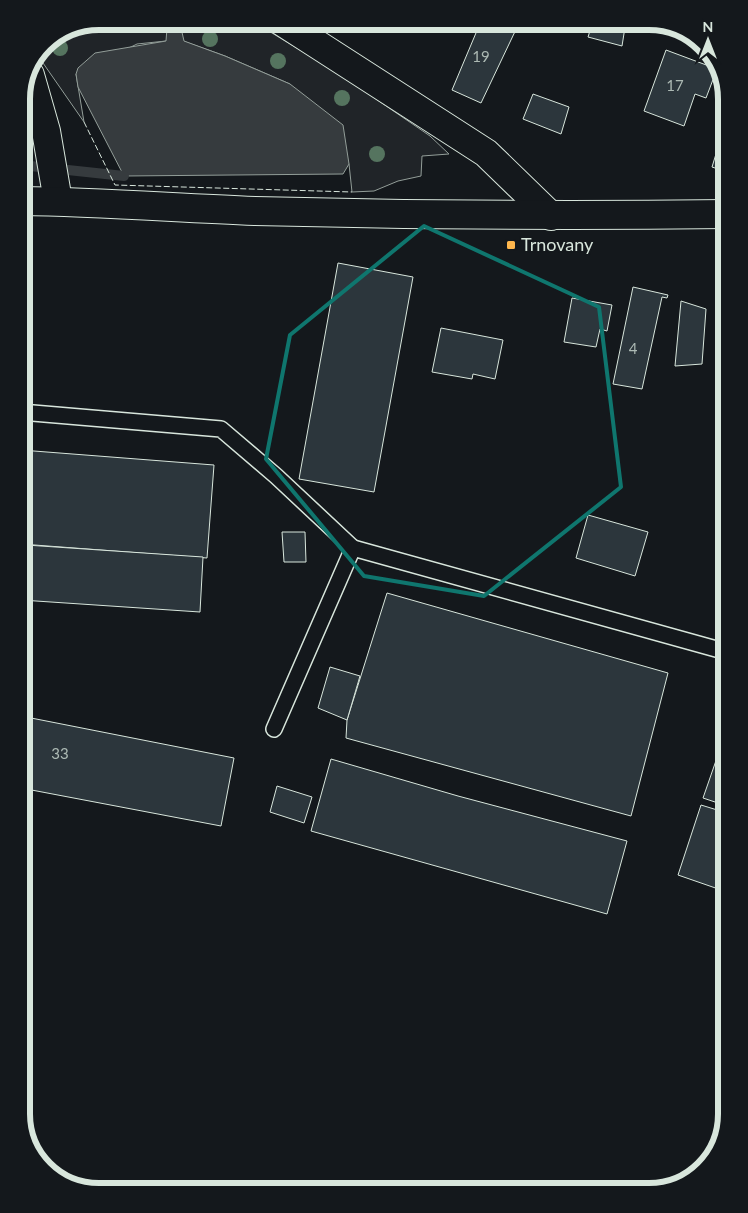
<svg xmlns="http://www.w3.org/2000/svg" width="748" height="1213" viewBox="0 0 748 1213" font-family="Lato,sans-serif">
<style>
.green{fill:#202428;stroke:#939e99}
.water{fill:#363b3e;stroke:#939e99}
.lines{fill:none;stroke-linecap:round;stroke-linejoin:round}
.stream{stroke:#363b3e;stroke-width:10}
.building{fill:#2c363c;stroke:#d8e6dc}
.service-casing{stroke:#d8e6dc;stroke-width:18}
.minor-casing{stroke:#d8e6dc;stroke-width:30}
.primary-casing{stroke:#d8e6dc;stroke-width:30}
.service{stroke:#14181c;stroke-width:15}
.minor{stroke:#14181c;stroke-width:28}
.primary{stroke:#14181c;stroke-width:28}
.fence{stroke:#d8e6dc;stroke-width:1;stroke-dasharray:6 2.5;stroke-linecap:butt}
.tree{fill:#55745f}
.marked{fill:none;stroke:#0f766e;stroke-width:4;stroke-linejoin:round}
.poi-dot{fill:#ffb74d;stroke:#14181c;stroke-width:2}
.labels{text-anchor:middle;stroke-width:4;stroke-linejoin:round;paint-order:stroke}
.number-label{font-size:15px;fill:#adbab4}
.poi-label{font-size:18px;fill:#d8e6dc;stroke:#14181c;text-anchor:start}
.rim{fill:none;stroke:#d8e6dc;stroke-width:6}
</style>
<rect width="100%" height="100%" fill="#14181c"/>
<!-- green -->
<path class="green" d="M 99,21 L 245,21 L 262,27 L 338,73 L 430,136 L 449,154 L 422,156 L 421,176 L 398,181 L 374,191 L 352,192 L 349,164 L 290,84 L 225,56 L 183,41 L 166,41 L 137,44 L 76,74 L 84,122 L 43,63 L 41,52 L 44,44 Z"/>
<!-- water -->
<path class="water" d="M 167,28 L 181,28 L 184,41 L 225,56 L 290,84 L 343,125 L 349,164 L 343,174 L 124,176 L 78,87 L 76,74 L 78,68 L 95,53 L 166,41 Z"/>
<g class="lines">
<!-- stream -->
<path class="stream" d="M 21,165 L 124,176"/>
</g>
<!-- building -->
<g class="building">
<path d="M 481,21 L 520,21 L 481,103 L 452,90 Z"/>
<path d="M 593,21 L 626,21 L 622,46 L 588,37 Z"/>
<path d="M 666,50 L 717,69 L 706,98 L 695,94 L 684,126 L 644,111 Z"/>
<path d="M 533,94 L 569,107 L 561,134 L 523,119 Z"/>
<path d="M 727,118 L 727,172 L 712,167 Z"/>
<path d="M 338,263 L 413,277 L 374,492 L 299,479 Z"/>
<path d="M 633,287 L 668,295 L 667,298 L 662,297 L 642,389 L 613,384 Z"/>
<path d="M 572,298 L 612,305 L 607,331 L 600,329 L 596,347 L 564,342 Z"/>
<path d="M 681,301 L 706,309 L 702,364 L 675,366 Z"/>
<path d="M 441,328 L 503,340 L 495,379 L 473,374 L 472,379 L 432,372 Z"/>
<path d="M 21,450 L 214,465 L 207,558 L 21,544 Z"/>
<path d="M 588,515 L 648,532 L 635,576 L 576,558 Z"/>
<path d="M 282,532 L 305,532 L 306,562 L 284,562 Z"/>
<path d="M 26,545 L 203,557 L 200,612 L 21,600 Z"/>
<path d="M 387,593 L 668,673 L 631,816 L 346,738 L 347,720 Z"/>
<path d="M 330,667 L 360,676 L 347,720 L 318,708 Z"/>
<path d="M 21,716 L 234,758 L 221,826 L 21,788 L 23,723 L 21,723 Z"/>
<path d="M 727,729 L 727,806 L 703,798 Z"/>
<path d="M 331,759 L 458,796 L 627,841 L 607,914 L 311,831 Z"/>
<path d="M 277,786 L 312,797 L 304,823 L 270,812 Z"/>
<path d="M 701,805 L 727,813 L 727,892 L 678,875 Z"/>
</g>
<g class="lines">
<defs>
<g id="service">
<path d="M 21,412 L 221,429 L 276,476 L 353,548"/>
<path d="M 274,729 L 353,548 L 727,652"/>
</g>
<g id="minor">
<path d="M 281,21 L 486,153 L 551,216"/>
<path d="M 30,75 L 46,131 L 58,201"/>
</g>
<path id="primary" d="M 21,201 C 99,202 177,208 255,211 C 412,215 569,216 727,214"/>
</defs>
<!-- service casing -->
<use href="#service" class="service-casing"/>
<!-- minor casing -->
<use href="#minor" class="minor-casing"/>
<!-- primary casing -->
<use href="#primary" class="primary-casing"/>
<!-- service -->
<use href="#service" class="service"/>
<!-- minor -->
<use href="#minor" class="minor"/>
<!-- primary -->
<use href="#primary" class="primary"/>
<!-- fence -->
<path class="fence" d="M 84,122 L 115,185 L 352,192"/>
</g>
<!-- trees -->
<g class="tree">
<circle cx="210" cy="39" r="8"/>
<circle cx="60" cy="48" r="8"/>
<circle cx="278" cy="61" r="8"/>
<circle cx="342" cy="98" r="8"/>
<circle cx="377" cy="154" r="8"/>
</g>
<!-- marked area -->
<path class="marked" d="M 424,226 L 599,307 L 621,487 L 484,596 L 364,576 L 266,459 L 290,335 Z"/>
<!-- markers -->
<rect class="poi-dot" x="506" y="240" width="10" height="10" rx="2.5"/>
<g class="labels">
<!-- number labels -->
<g class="number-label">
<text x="481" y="62">19</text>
<text x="675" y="91">17</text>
<text x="633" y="354">4</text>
<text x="60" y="759">33</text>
</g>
<!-- poi labels -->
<g class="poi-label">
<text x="521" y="251">Trnovany</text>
</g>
</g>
<!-- crop -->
<path d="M0 0H748V1213H0ZM99 30H649A69 69 0 0 1 718 99V1114A69 69 0 0 1 649 1183H99A69 69 0 0 1 30 1114V99A69 69 0 0 1 99 30Z" fill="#14181c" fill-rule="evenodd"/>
<path class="rim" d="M99 30H649A69 69 0 0 1 718 99V1114A69 69 0 0 1 649 1183H99A69 69 0 0 1 30 1114V99A69 69 0 0 1 99 30Z"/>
<!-- north arrow -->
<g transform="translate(708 40)" stroke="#14181c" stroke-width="4" paint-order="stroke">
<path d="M0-4L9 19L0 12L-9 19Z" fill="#d8e6dc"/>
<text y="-8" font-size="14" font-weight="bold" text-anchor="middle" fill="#d8e6dc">N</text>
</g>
</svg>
